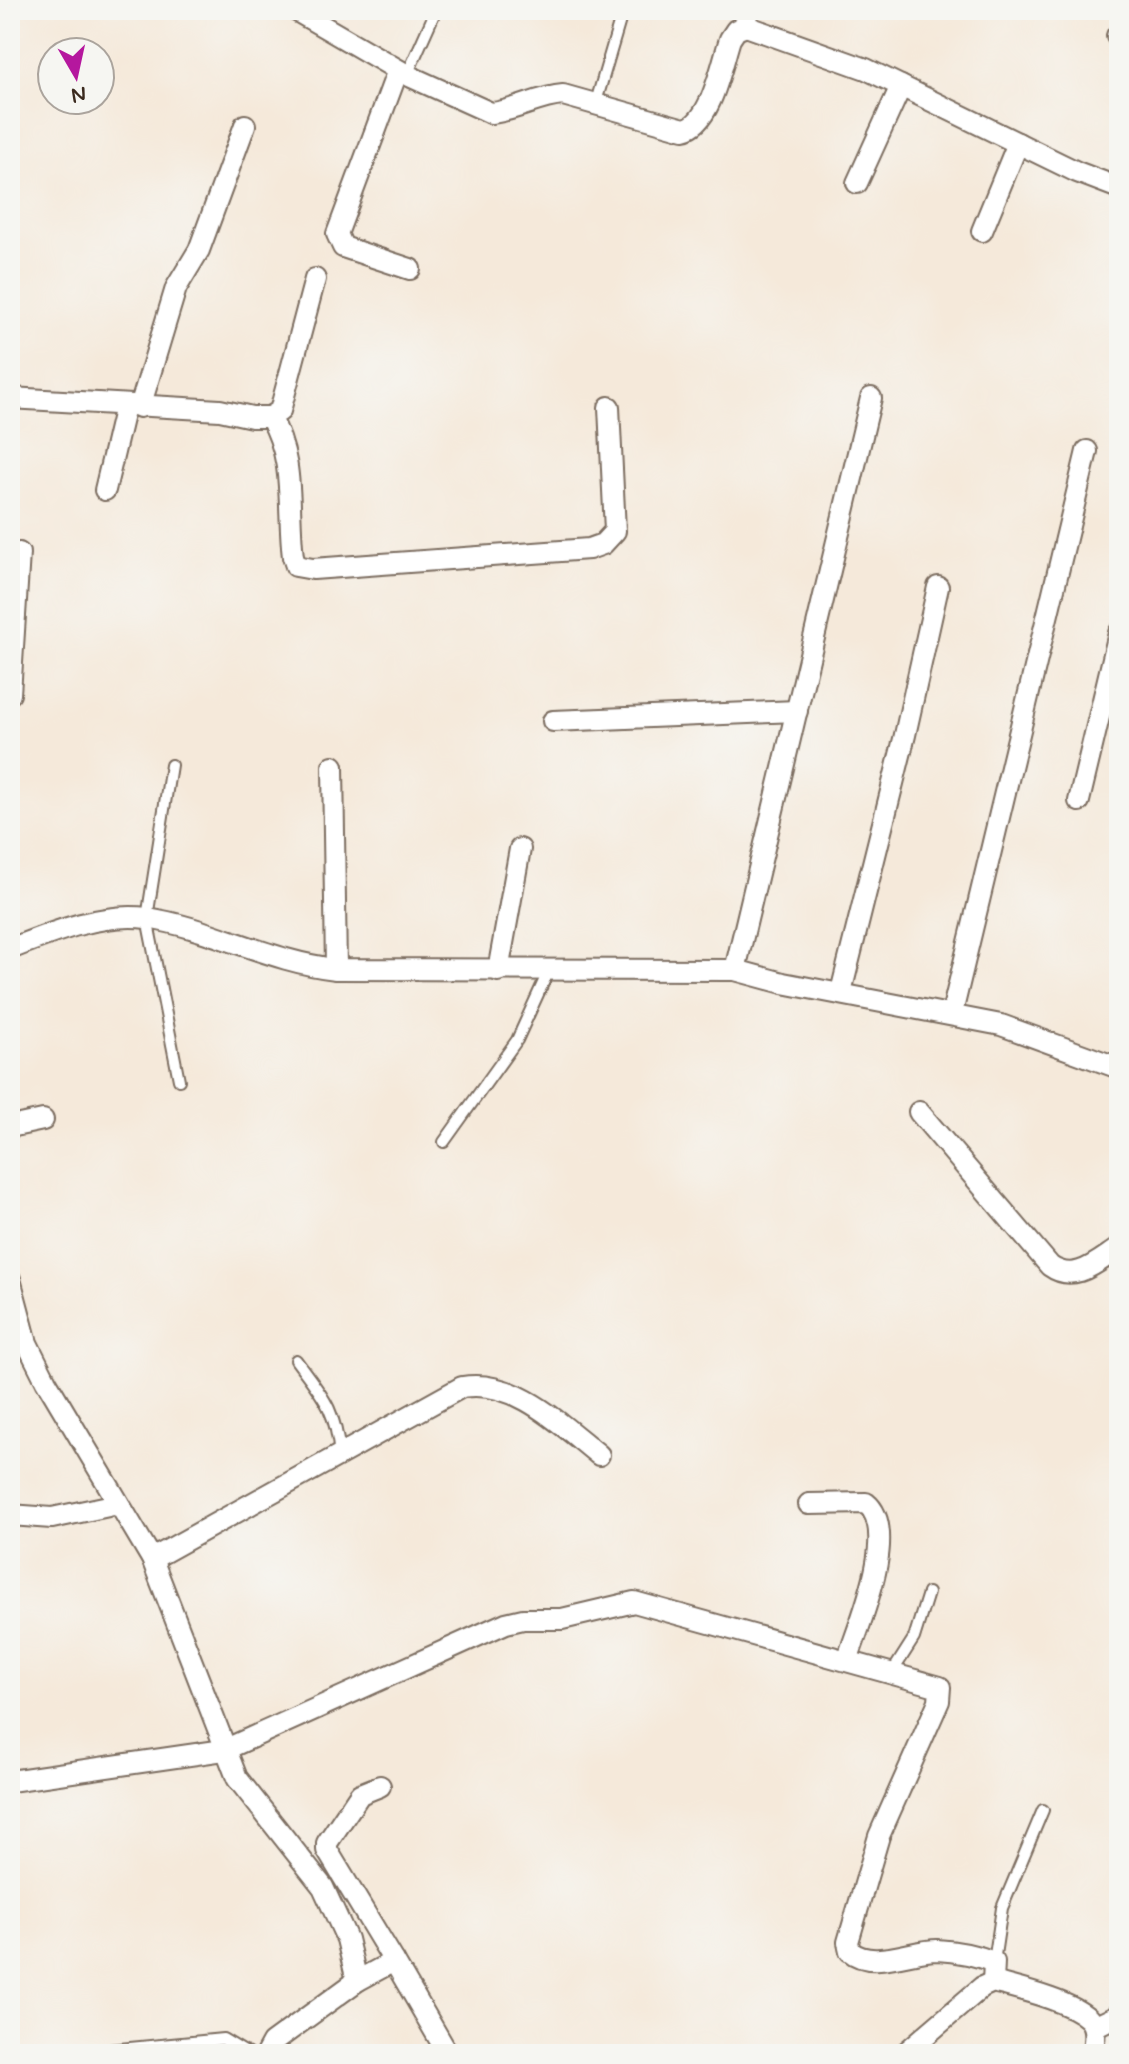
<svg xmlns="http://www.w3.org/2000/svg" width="1129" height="2064" viewBox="0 0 1129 2064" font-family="Mynerve,sans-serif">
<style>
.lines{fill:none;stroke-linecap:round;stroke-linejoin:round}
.lane-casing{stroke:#7c6d60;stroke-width:14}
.street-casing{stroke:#7c6d60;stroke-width:24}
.lane{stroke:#fff;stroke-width:10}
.street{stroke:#fff;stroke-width:20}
</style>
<rect width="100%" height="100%" fill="#f6f6f2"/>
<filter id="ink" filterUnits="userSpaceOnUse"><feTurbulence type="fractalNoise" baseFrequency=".0125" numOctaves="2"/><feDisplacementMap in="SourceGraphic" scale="16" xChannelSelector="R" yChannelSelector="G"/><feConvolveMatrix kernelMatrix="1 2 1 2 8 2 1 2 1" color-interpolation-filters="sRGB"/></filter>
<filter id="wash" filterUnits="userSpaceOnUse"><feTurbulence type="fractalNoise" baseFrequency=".006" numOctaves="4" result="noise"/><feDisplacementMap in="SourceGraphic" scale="32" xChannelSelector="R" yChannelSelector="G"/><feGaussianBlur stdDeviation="1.8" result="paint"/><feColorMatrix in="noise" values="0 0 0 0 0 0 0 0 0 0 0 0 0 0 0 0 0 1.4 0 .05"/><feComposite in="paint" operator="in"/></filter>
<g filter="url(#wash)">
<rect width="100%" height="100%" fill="#f5e9da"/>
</g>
<g filter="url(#ink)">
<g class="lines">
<defs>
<g id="lane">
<path d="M 407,75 L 436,10"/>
<path d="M 596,102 L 623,10"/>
<path d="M 171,765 L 147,918 L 179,1080"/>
<path d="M 444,1142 L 517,1040 L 549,970"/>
<path d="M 296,1360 C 323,1397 335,1407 340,1455"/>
<path d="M 893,1671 L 914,1638 L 928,1593"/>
<path d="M 994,1962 L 1002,1908 L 1043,1810"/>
<path d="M 10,2047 L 17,2054"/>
<path d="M 68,2054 L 223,2039 L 248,2054"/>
</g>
<g id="street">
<path d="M 295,10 L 407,75 L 491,113 C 516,111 537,97 563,95 L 684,129 C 711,124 722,63 730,39 L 736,30 L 746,26"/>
<path d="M 747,10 L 746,26 L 866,69 L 1077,172 L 1119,188"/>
<path d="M 1117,36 L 1119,36"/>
<path d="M 398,70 L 337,234 L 343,247 L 410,269"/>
<path d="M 857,183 L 901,86"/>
<path d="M 982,231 L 1018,143"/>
<path d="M 10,398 L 220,410 L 252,417 L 270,417 L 280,411 L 315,279"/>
<path d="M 140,407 L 176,288 L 199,250 L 245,125"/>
<path d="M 270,417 C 296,461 287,508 293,557 L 296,566 L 313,569 L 589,549 L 603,544 L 615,531 L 609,407"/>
<path d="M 105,490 L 125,406"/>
<path d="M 10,694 L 19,553"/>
<path d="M 553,721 L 797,711"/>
<path d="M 333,766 L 336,969"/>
<path d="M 1079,801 L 1119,633"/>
<path d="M 10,949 C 51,933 101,912 147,918 C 212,928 271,962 336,969 L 735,970 L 783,983 L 1001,1025 L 1119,1068"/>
<path d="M 735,970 L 871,398"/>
<path d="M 498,971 L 520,849"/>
<path d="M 841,992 L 905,735 L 938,587"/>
<path d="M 952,1013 L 1087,451"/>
<path d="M 919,1112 L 1050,1266 C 1075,1284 1097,1262 1119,1248"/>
<path d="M 10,1127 L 43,1120"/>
<path d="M 10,1279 L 27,1343 L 46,1381 L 152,1559 L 237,1778 L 323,1887 L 347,1939 L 357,1981"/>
<path d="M 809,1504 L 866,1503 C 900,1530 859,1624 848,1658"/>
<path d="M 10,1515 L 52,1518 L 118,1504"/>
<path d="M 152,1559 L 462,1387 C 515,1378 560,1424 599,1455"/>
<path d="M 10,1781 L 224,1750 L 506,1623 L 523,1619 L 562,1619 L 634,1602 L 940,1687 L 939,1701 L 879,1836 L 848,1942 L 850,1951 C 871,1970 912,1950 937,1950 C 956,1951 976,1955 994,1962 L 993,1982"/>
<path d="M 380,1786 L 360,1794 L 327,1843 L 327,1850 L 394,1961"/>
<path d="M 1094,2027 L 1119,2015"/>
<path d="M 266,2054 L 272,2043 L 357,1981 L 394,1961 L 448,2054"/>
<path d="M 904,2054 L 982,1987 L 993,1982 C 1018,1989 1068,2000 1088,2018 C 1098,2027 1094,2043 1092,2054"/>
</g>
</defs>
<!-- lane casing -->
<use href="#lane" class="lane-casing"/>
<!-- street casing -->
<use href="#street" class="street-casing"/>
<!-- lane -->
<use href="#lane" class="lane"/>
<!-- street -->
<use href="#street" class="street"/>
</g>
</g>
<!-- margin -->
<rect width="1129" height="2064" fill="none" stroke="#f6f6f2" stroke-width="40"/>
<!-- north arrow -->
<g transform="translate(76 76) rotate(171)"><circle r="38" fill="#f6f6f2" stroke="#aba49d" stroke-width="2"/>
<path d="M0-6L14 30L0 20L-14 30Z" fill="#b5179e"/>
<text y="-12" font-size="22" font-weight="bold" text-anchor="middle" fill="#3b2a1e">N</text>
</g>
</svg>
